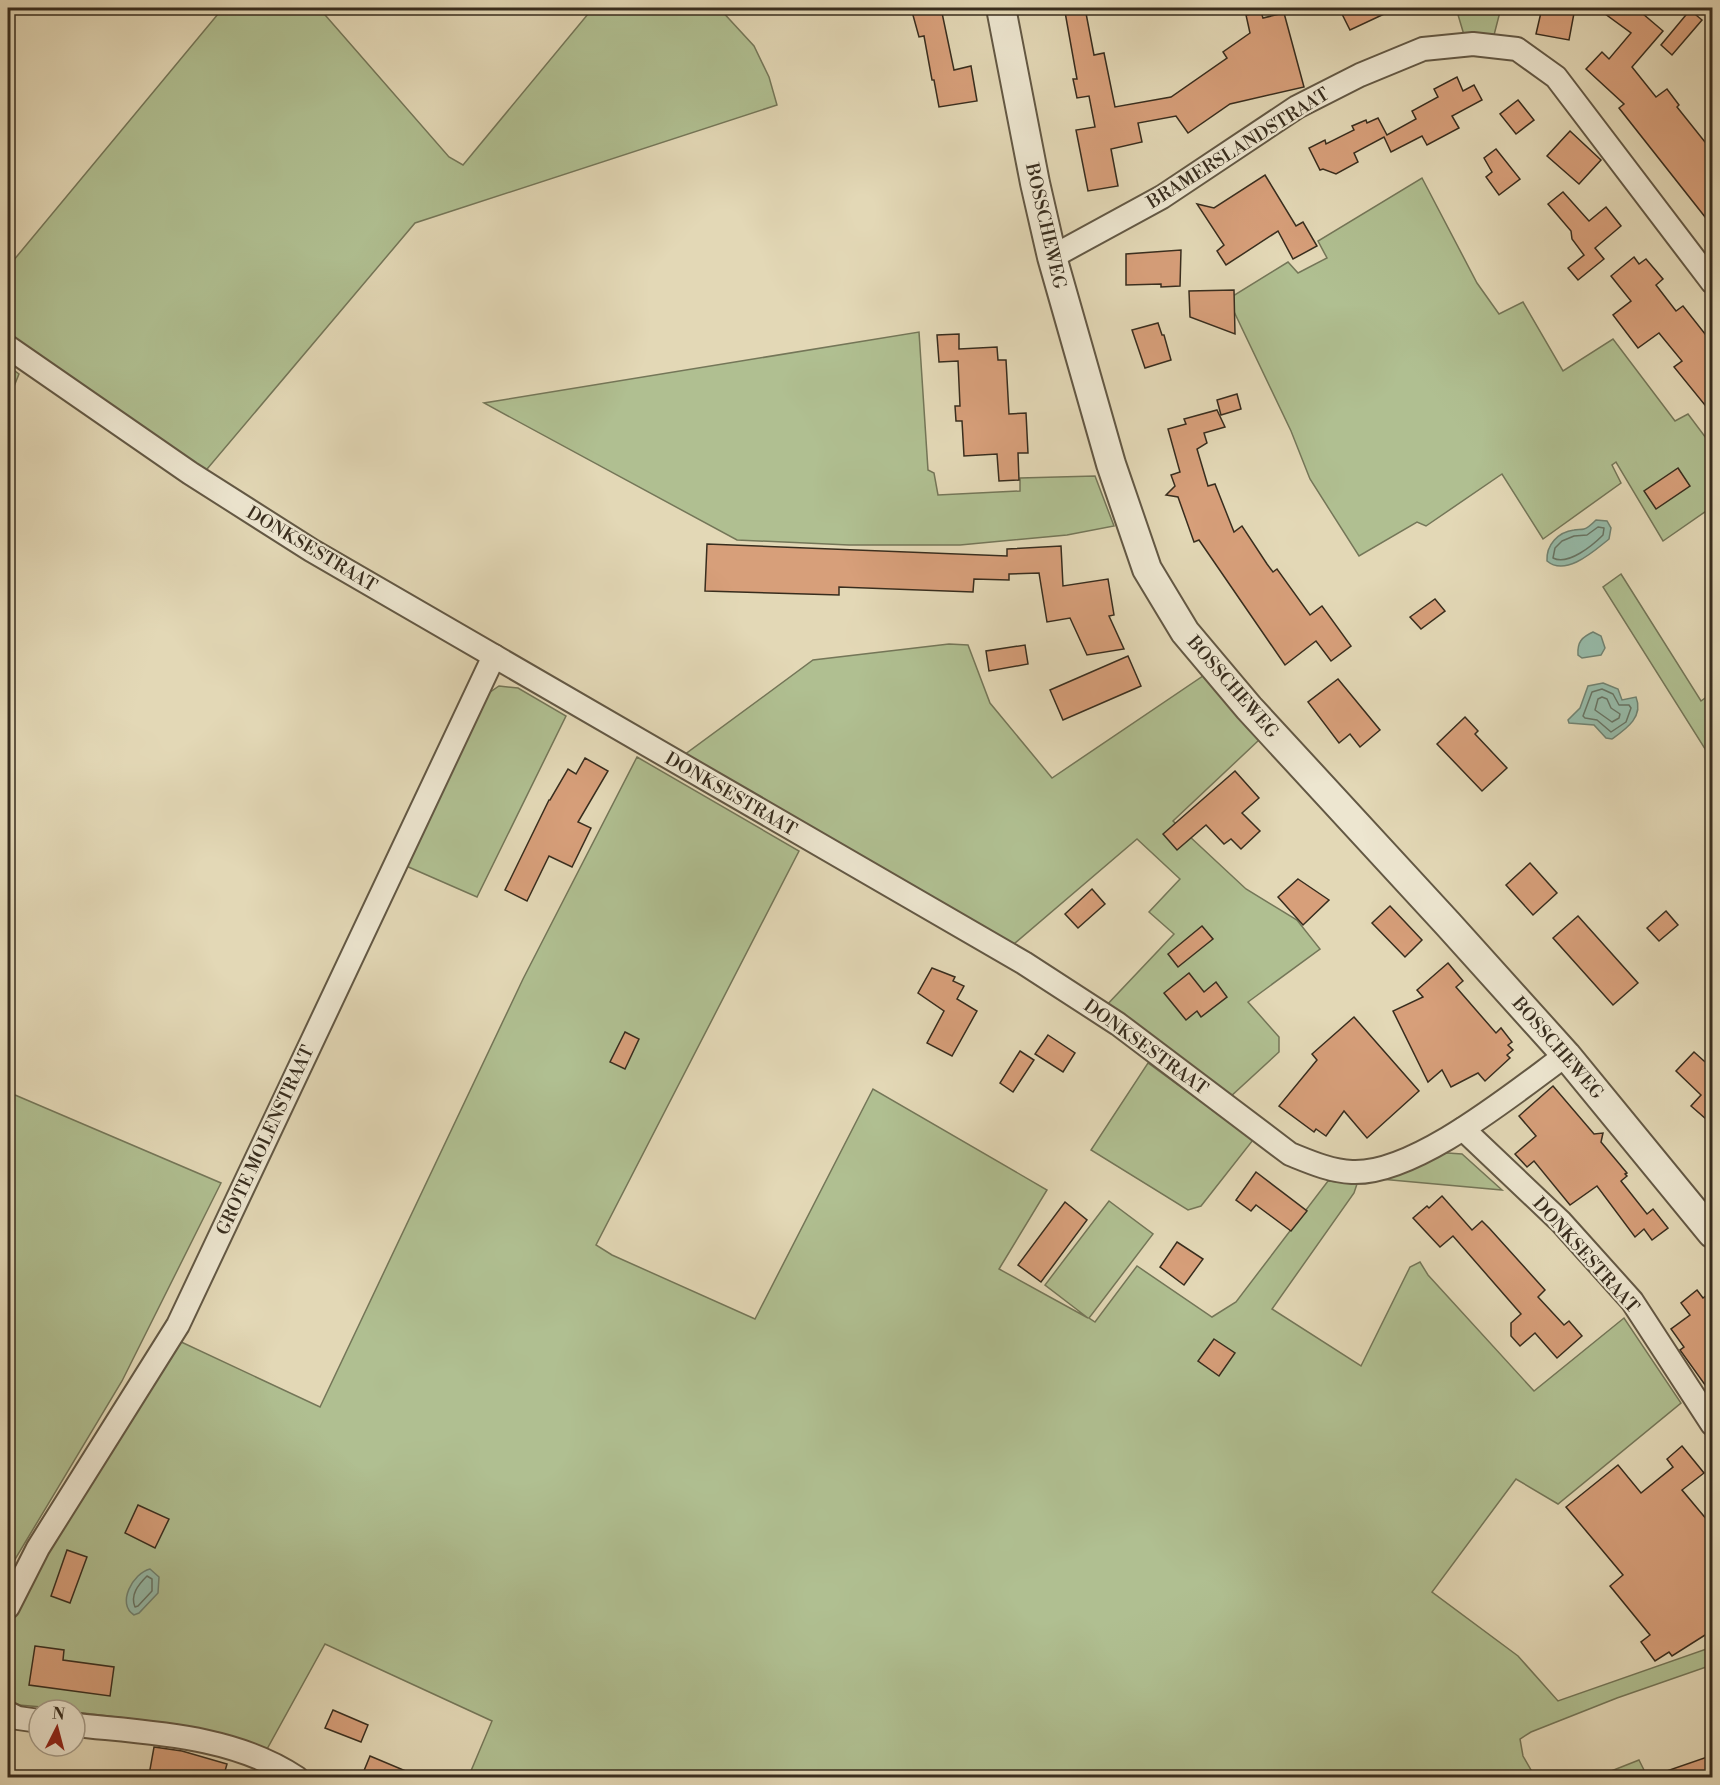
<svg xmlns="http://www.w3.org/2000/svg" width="1720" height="1785" viewBox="0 0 1720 1785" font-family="'Libre Bodoni',serif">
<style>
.green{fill:#b0bf91;stroke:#747658;stroke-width:1.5}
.water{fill:#96bba9;stroke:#708271;stroke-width:1.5}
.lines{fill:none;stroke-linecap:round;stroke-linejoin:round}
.shore{stroke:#677464;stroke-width:1.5}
.building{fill:#d79f7a;stroke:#382d1e;stroke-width:1.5}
.minor-casing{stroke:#635844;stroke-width:26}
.tertiary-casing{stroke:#635844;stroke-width:32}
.minor{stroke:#ede6d0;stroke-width:22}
.tertiary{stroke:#ede6d0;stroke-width:28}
.labels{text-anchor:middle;stroke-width:4.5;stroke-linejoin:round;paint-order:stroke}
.street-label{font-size:18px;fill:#382d1e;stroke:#ede6d0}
</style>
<rect width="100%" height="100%" fill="#e3d8b6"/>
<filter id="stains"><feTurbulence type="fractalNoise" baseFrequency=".00333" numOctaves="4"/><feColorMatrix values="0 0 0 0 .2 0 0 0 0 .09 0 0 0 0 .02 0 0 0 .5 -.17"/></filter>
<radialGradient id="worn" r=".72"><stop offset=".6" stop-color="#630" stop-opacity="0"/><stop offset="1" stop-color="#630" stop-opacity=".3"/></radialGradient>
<!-- green -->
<g class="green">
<path d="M 223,8 L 319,8 L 449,157 L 463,165 L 593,8 L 719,8 L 754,46 L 769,77 L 777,105 L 415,223 L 202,475 L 8,341 L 8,267 Z"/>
<path d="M 1456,8 L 1501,8 L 1493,39 L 1464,35 Z"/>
<path d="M 1422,178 L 1477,283 L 1499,314 L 1523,302 L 1563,371 L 1613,339 L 1675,421 L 1688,414 L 1712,446 L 1712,507 L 1663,541 L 1616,462 L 1612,465 L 1621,483 L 1543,539 L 1502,474 L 1426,526 L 1417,522 L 1359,556 L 1310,479 L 1291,431 L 1228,299 L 1288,262 L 1298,273 L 1327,258 L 1318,241 Z"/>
<path d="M 919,332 L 928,470 L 934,473 L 938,495 L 1020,491 L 1020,478 L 1095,476 L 1114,526 L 1067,535 L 960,545 L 849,545 L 737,540 L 484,403 Z"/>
<path d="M 8,366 L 19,374 L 8,401 Z"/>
<path d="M 1621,574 L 1701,701 L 1712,693 L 1712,760 L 1603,587 Z"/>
<path d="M 949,644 L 968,645 L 990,703 L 1052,778 L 1203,676 L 1259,740 L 1173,821 L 1246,889 L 1297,920 L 1320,949 L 1248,1002 L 1279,1037 L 1279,1052 L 1230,1097 L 1104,1008 L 1174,934 L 1149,912 L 1180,879 L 1137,839 L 1008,949 L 680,758 L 813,660 Z"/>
<path d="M 499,686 L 518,688 L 566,716 L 477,897 L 404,865 L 483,697 Z"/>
<path d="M 637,757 L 799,851 L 596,1245 L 612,1255 L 755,1319 L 873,1089 L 1047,1190 L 999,1269 L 1088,1318 L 1045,1285 L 1109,1201 L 1153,1234 L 1089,1318 L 1095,1322 L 1137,1266 L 1212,1317 L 1236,1302 L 1328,1181 L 1357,1184 L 1354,1193 L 1272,1309 L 1361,1366 L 1410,1267 L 1420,1262 L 1428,1275 L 1534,1391 L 1624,1318 L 1681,1403 L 1558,1504 L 1516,1479 L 1432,1592 L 1518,1656 L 1558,1701 L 1712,1647 L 1712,1665 L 1617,1698 L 1531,1732 L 1520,1739 L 1523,1756 L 1535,1777 L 468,1778 L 492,1721 L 325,1644 L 267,1749 L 217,1733 L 175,1724 L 75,1712 L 75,1710 L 19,1705 L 8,1700 L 8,1619 L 23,1589 L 177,1340 L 320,1407 L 523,979 Z"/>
<path d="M 1148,1063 L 1253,1140 L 1201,1206 L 1188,1210 L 1091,1150 Z"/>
<path d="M 8,1092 L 221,1183 L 122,1381 L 8,1571 Z"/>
<path d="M 1433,1152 L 1462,1154 L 1502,1190 L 1380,1179 Z"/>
<path d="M 1639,1760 L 1647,1776 L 1644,1777 L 1596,1777 Z"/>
</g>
<!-- water -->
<g class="water">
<path d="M 1596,520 L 1607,521 L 1611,528 L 1609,539 C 1594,551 1566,577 1547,561 C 1546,545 1558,532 1574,530 C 1577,529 1581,530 1584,529 C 1588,528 1593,523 1596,520 Z"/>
<path d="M 1593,632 L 1601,636 L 1605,648 L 1601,655 L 1582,658 L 1578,655 C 1577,642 1582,637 1593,632 Z"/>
<path d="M 1603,683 L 1618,689 L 1622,700 L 1636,697 C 1644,717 1626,729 1612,739 L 1606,738 L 1594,725 L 1569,723 L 1568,720 L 1580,708 L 1588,686 Z"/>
<path d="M 150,1569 L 159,1577 L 158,1593 L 139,1613 L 134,1615 C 116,1604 133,1573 150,1569 Z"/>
</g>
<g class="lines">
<!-- shore -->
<g class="shore">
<path d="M 1598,527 L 1604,528 L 1603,535 C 1593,545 1568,566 1553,558 L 1555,548 L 1562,541 L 1574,536 L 1587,535 Z"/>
<path d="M 1602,689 L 1613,694 L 1619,705 L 1629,705 L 1631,708 L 1626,722 L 1611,732 L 1597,720 L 1585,718 L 1583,716 L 1592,692 Z"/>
<path d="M 1602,697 L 1607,699 L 1611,708 L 1620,714 L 1619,718 L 1612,722 L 1595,710 L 1598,699 Z"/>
<path d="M 147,1576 L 152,1579 L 152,1591 L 138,1606 L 135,1607 C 130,1595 138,1585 147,1576 Z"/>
</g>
</g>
<!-- building -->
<g class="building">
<path d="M 911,8 L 941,8 L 954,70 L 971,66 L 977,101 L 939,107 L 934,80 L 932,80 L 924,36 L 919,37 Z"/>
<path d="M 1085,8 L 1094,55 L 1104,53 L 1115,107 L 1171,97 L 1227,58 L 1223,52 L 1250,33 L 1246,15 L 1261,12 L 1263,18 L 1284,13 L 1304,87 L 1230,104 L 1188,133 L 1176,116 L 1138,123 L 1142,142 L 1111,149 L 1118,186 L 1088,191 L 1076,130 L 1095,127 L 1089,96 L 1077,98 L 1073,79 L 1077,79 L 1065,12 Z"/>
<path d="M 1339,8 L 1397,8 L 1350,30 Z"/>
<path d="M 1542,8 L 1575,8 L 1569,40 L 1536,34 Z"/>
<path d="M 1597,8 L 1636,8 L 1663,31 L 1632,67 L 1656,97 L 1667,89 L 1679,105 L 1677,107 L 1713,152 L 1713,227 L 1619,108 L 1624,104 L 1586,69 L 1602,52 L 1609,59 L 1631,33 Z"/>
<path d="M 1690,10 L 1702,20 L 1672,55 L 1661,45 Z"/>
<path d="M 1457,77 L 1463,91 L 1474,85 L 1482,100 L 1452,116 L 1459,128 L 1427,145 L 1422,136 L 1391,152 L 1384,137 L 1354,153 L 1358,162 L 1336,174 L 1323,169 L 1320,170 L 1309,148 L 1325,140 L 1326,144 L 1354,130 L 1352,126 L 1366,120 L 1367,123 L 1378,118 L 1387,135 L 1416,119 L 1412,111 L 1438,97 L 1434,89 Z"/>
<path d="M 1518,100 L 1534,120 L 1516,134 L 1500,114 Z"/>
<path d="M 1570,131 L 1601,160 L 1579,184 L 1547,156 Z"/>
<path d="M 1496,149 L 1520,179 L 1499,195 L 1486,177 L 1492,172 L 1484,158 Z"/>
<path d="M 1265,175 L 1296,226 L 1303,222 L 1317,246 L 1293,259 L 1278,231 L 1226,265 L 1217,251 L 1224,245 L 1197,204 L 1214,208 Z"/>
<path d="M 1563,192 L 1589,221 L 1606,207 L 1621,226 L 1595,248 L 1604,259 L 1578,280 L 1568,268 L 1584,255 L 1572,239 L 1571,231 L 1548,204 Z"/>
<path d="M 1181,250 L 1180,286 L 1161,287 L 1161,284 L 1126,285 L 1126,254 Z"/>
<path d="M 1634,257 L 1639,264 L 1646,259 L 1663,279 L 1656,285 L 1676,311 L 1683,306 L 1713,344 L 1713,415 L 1674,367 L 1682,361 L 1659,333 L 1638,348 L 1613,315 L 1631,301 L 1611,276 Z"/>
<path d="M 1234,290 L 1235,334 L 1190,317 L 1189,291 Z"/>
<path d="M 1158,323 L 1162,335 L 1164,335 L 1171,360 L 1145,368 L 1132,330 Z"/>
<path d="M 959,334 L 959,349 L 997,347 L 998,360 L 1006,360 L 1009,414 L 1026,413 L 1028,453 L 1018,453 L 1019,480 L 999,481 L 997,454 L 964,456 L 962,421 L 956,421 L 955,406 L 960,406 L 958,361 L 939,362 L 937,335 Z"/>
<path d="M 1237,394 L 1241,409 L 1221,415 L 1217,400 Z"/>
<path d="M 1217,410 L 1225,427 L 1204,433 L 1207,443 L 1197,449 L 1208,486 L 1215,484 L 1234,532 L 1242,526 L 1267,564 L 1273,572 L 1277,569 L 1310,615 L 1322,606 L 1351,646 L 1331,661 L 1316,641 L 1285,665 L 1199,540 L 1194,542 L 1178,497 L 1166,495 L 1175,486 L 1171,475 L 1180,472 L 1168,429 L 1186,424 L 1184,419 Z"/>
<path d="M 1678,468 L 1690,486 L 1656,509 L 1644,491 Z"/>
<path d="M 707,544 L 1007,556 L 1007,549 L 1061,546 L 1063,586 L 1108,579 L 1114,615 L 1109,616 L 1124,649 L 1087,655 L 1070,618 L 1047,622 L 1039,573 L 1009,574 L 1009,580 L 974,579 L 973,592 L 839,587 L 839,595 L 705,591 Z"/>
<path d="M 1435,599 L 1445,611 L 1421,629 L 1410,617 Z"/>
<path d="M 1025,645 L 1028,664 L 989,671 L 986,651 Z"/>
<path d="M 1128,656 L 1141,686 L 1063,720 L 1050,690 Z"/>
<path d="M 1338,679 L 1380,730 L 1360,747 L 1350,734 L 1339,743 L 1308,702 Z"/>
<path d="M 1465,717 L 1478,731 L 1475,734 L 1507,768 L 1482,791 L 1437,744 Z"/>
<path d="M 585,758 L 608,771 L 578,822 L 591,828 L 572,867 L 549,856 L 527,901 L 505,890 L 549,800 L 550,800 L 568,769 L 576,774 Z"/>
<path d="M 1235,771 L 1259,798 L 1242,813 L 1260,831 L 1241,849 L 1231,839 L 1224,844 L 1206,825 L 1177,850 L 1163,834 Z"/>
<path d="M 1530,863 L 1557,893 L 1533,915 L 1506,885 Z"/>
<path d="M 1298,879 L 1329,900 L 1303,925 L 1278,897 Z"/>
<path d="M 1092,889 L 1105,904 L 1078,928 L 1065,914 Z"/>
<path d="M 1390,906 L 1422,940 L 1405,957 L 1372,923 Z"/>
<path d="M 1666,911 L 1678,925 L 1659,941 L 1647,928 Z"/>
<path d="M 1578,916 L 1638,983 L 1613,1005 L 1553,938 Z"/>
<path d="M 1202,926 L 1213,939 L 1178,967 L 1168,954 Z"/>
<path d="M 1448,963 L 1463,981 L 1456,987 L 1496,1033 L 1501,1028 L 1512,1042 L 1508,1045 L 1513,1050 L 1507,1055 L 1510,1058 L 1485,1081 L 1478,1073 L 1451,1087 L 1442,1070 L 1428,1082 L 1393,1011 L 1423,997 L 1417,990 Z"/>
<path d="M 932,968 L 955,977 L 953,981 L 964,986 L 957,999 L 977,1011 L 952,1056 L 927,1043 L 944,1011 L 918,993 Z"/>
<path d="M 1189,973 L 1204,992 L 1216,982 L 1227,997 L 1201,1017 L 1197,1011 L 1186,1020 L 1164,993 Z"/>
<path d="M 1354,1017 L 1419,1091 L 1367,1138 L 1344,1111 L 1326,1136 L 1316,1129 L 1314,1132 L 1279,1106 L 1317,1060 L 1312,1054 Z"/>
<path d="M 625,1032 L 639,1039 L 625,1069 L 610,1062 Z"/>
<path d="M 1048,1035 L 1075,1053 L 1063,1072 L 1035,1054 Z"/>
<path d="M 1020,1051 L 1034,1060 L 1013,1092 L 1000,1083 Z"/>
<path d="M 1694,1052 L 1713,1069 L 1713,1125 L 1691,1106 L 1701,1095 L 1676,1071 Z"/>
<path d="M 1553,1086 L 1594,1134 L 1603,1133 L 1601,1142 L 1627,1173 L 1625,1174 L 1627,1176 L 1621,1181 L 1647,1214 L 1653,1209 L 1668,1228 L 1652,1240 L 1644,1229 L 1635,1237 L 1597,1186 L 1570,1205 L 1534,1161 L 1527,1167 L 1515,1154 L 1536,1136 L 1519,1116 Z"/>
<path d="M 1256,1172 L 1307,1211 L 1291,1231 L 1256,1205 L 1251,1211 L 1236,1200 Z"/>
<path d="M 1442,1196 L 1472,1230 L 1482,1221 L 1490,1229 L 1545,1290 L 1538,1297 L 1564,1325 L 1569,1321 L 1582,1336 L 1557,1358 L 1535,1333 L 1520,1346 L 1511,1336 L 1511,1323 L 1521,1314 L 1453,1236 L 1440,1247 L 1413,1218 L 1427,1206 L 1429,1208 Z"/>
<path d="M 1065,1202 L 1087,1220 L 1041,1282 L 1018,1265 Z"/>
<path d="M 1177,1242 L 1203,1259 L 1184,1285 L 1160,1267 Z"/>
<path d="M 1697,1290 L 1703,1298 L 1713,1290 L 1713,1396 L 1680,1350 L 1684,1347 L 1671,1329 L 1690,1315 L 1681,1303 Z"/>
<path d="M 1214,1339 L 1235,1353 L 1219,1376 L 1198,1361 Z"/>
<path d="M 1682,1446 L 1704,1473 L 1682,1490 L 1713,1527 L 1713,1630 L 1672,1656 L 1669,1652 L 1655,1661 L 1641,1642 L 1650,1635 L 1610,1586 L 1623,1575 L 1566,1507 L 1618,1465 L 1641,1493 L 1673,1467 L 1667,1459 Z"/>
<path d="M 138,1505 L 169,1519 L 155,1548 L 125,1533 Z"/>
<path d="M 67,1550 L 87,1557 L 70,1603 L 51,1596 Z"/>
<path d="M 35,1646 L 64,1650 L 63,1660 L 114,1667 L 110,1696 L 29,1685 Z"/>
<path d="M 333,1710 L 368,1725 L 361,1742 L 325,1728 Z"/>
<path d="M 154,1747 L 182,1751 L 227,1764 L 223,1778 L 158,1778 L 149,1775 Z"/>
<path d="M 1713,1755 L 1713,1778 L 1655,1778 L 1655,1775 Z"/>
<path d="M 370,1756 L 420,1777 L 420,1778 L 361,1778 Z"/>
</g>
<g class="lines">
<defs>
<g id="minor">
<path d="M 1052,257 L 1162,197 L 1297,107 L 1360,75 L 1423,49 L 1473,44 L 1517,49 L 1556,77 L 1712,282"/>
<path d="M 8,347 L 190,473 L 311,550 L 1024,963 L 1118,1024 L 1290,1154 C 1310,1162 1330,1171 1352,1172 C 1415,1175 1515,1092 1566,1055"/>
<path d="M 1463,1129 L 1561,1222 L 1632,1301 L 1712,1424"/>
<path d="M 8,1607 L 38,1548 L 178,1325 L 494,656"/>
<path d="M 8,1713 L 18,1718 L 39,1721"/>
<path d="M 75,1725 C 150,1733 233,1735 297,1778"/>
</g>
<path id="tertiary" d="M 1001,8 L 1035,183 L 1052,257 L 1111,464 L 1147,569 L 1185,632 L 1249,708 L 1448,924 L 1566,1055 L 1712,1233"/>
</defs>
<!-- minor casing -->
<use href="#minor" class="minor-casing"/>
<!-- tertiary casing -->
<use href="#tertiary" class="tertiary-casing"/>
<!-- minor -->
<use href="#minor" class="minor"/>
<!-- tertiary -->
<use href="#tertiary" class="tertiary"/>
</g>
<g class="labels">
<!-- street labels -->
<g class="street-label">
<text transform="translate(1238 148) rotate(-32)" y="6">BRAMERSLANDSTRAAT</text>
<text transform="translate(1046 226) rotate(77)" y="6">BOSSCHEWEG</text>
<text transform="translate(312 549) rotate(31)" y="6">DONKSESTRAAT</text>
<text transform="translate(1233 687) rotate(49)" y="6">BOSSCHEWEG</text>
<text transform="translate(731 794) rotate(30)" y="6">DONKSESTRAAT</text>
<text transform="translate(1146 1047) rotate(36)" y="6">DONKSESTRAAT</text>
<text transform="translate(1558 1048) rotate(49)" y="6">BOSSCHEWEG</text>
<text transform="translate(265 1140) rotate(-65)" y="6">GROTE MOLENSTRAAT</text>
<text transform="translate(1586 1255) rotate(48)" y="6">DONKSESTRAAT</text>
</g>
</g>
<!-- margin -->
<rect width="1720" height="1785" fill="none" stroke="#e3d8b6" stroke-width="30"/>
<rect x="9" y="9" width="1702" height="1767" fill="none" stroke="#382d1e" stroke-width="3"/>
<rect x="15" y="15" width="1690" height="1755" fill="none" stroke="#382d1e" stroke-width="1.5"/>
<!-- north arrow -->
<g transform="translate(57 1728) rotate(6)"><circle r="28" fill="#ede6d0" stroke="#a59c89" stroke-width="1.5"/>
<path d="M0-4.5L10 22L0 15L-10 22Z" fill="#8f2418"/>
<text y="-9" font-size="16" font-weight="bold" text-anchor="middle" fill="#382d1e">N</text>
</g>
<rect width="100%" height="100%" filter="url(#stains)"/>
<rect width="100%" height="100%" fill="url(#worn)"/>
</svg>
